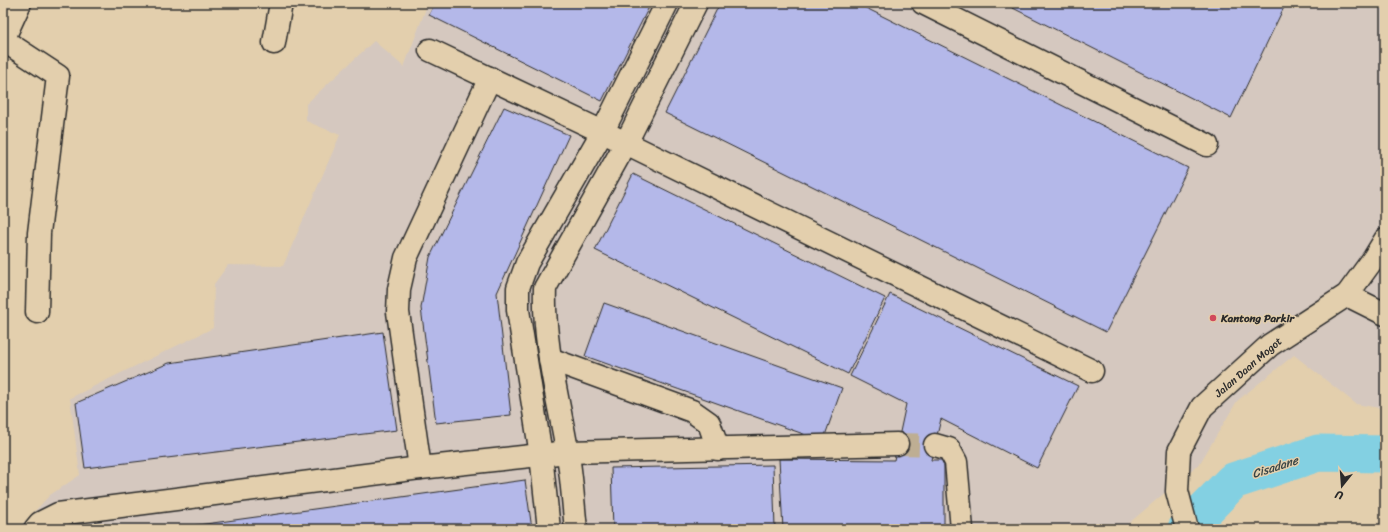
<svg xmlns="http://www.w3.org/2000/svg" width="1388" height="532" viewBox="0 0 1388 532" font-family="Sriracha,sans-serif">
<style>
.built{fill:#d5c8bf}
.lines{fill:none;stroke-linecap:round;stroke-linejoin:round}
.river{stroke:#83d0e2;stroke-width:37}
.building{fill:#b4b8e9;stroke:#2b2b2b}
.minor-tunnel{stroke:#beae93;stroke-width:22;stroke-dasharray:22 11;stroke-linecap:butt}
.minor-casing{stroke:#2b2b2b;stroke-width:25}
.minor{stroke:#e3cfad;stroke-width:22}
.poi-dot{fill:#d1495b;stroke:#e3cfad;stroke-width:1.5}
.labels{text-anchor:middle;stroke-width:3;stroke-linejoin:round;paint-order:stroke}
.poi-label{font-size:11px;font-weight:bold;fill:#2b2b2b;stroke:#e3cfad;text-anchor:start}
.street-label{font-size:11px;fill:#2b2b2b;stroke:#e3cfad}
.water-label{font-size:12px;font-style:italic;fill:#384446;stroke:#e3cfad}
</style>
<rect width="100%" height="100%" fill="#e3cfad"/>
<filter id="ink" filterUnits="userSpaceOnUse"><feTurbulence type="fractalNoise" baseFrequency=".025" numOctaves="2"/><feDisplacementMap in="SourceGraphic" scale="8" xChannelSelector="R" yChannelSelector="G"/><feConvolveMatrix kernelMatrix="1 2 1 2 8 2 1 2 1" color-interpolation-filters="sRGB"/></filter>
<g filter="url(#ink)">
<!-- built -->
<path class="built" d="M 428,3 L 1385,3 L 1385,409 L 1356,404 L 1294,355 L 1237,401 L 1200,463 L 1122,529 L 18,529 L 50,495 L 80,475 L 70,398 L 213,328 L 214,284 L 228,265 L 283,266 L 340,135 L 306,121 L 306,104 L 374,41 L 404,67 Z"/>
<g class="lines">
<!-- river -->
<path class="river" d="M 1186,529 L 1233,481 L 1318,453 L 1385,454"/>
</g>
<!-- building -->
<g class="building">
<path d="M 435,3 L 651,3 L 602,101 L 429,15 Z"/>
<path d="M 720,3 L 856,3 L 1188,168 L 1106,332 L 665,113 Z"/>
<path d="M 1003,3 L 1286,3 L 1231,118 Z"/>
<path d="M 504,107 L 569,135 L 497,293 L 511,415 L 436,423 L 421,308 L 430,257 Z"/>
<path d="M 633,174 L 885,298 L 848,374 L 595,250 Z"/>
<path d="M 890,294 L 1078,386 L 1037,468 L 941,419 L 931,460 L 944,460 L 944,529 L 783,529 L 779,459 L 894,460 L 906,404 L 850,376 Z"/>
<path d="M 604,303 L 842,388 L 823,441 L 585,356 Z"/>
<path d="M 383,332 L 397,430 L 85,468 L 76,403 L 169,363 Z"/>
<path d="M 773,465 L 775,529 L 613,529 L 611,468 Z"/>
<path d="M 525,480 L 532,529 L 169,529 Z"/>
</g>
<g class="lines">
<!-- minor-tunnel -->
<path class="minor-tunnel" d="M 897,444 L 935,445"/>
<defs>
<g id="minor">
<path d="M 20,3 L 3,40 L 58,76 L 39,233 L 37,312"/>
<path d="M 923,3 L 1207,145"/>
<path d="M 274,43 L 281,3"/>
<path d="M 430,50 L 626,143 L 1092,371"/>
<path d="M 1347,295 L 1385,314"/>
<path d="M 550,359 L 692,411 L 709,423 L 718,449"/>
<path d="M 935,445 L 949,449 L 956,462 L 962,529"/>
<path d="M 420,468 L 398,312 L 399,289 L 406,258 L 490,78"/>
<path d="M 35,529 L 40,523 L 58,514 L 420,468 L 568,452 L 897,444"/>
<path d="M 549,529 L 541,455 L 518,310 L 518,288 L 527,263 L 603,131 L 667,3"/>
<path d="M 576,529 C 573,503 572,476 567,450 C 558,397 543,343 545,288 L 626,143 L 696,3"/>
<path d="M 1187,529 L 1177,491 L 1179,451 L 1202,407 L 1270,345 L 1347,295 L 1374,258 L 1385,240"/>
</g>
</defs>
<!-- minor casing -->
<use href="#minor" class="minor-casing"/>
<!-- minor -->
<use href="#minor" class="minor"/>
</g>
</g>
<!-- markers -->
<circle class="poi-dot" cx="1213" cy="318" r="4"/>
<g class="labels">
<!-- poi labels -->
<g class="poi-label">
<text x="1221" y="322">Kantong Parkir</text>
</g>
<!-- street labels -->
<g class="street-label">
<text transform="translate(1248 367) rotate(-41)" y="4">Jalan Daan Mogot</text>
</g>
<!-- water labels -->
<g class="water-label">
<text transform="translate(1275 467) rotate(-18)" y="4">Cisadane</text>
</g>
</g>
<!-- margin -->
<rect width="1388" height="532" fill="none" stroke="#e3cfad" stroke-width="16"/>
<rect x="8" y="8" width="1372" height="516" fill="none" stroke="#2b2b2b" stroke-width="1.5" filter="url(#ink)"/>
<!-- north arrow -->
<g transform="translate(1342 486) rotate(197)" stroke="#e3cfad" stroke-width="3" paint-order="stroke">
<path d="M0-3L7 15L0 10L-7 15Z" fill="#2b2b2b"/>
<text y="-6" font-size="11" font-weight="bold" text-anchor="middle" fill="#2b2b2b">U</text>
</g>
</svg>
